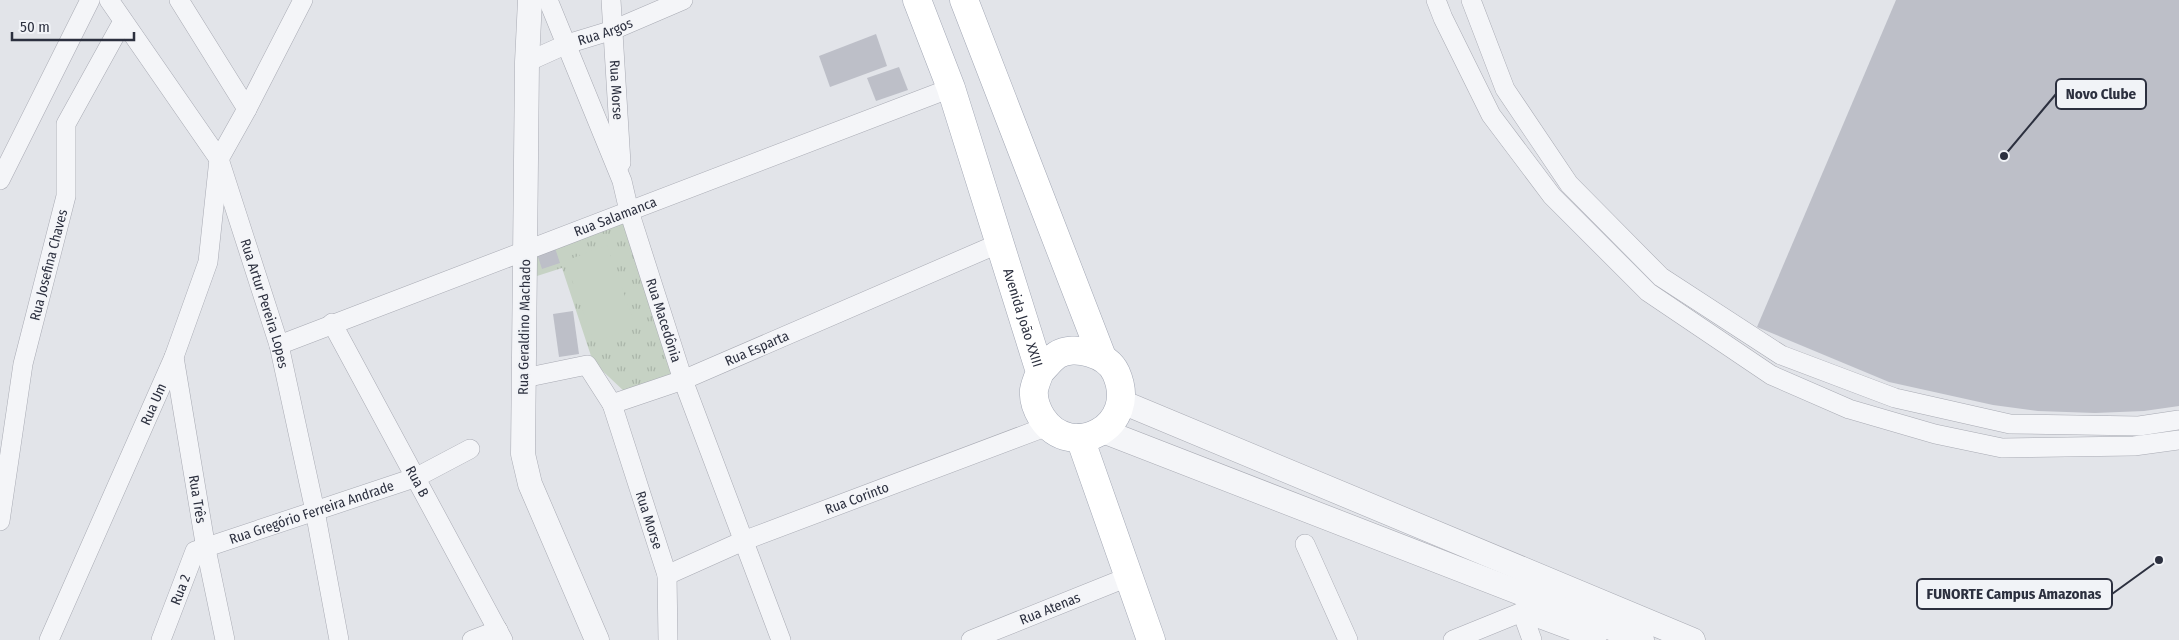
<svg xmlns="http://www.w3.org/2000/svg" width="2179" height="640" viewBox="0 0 2179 640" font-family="'Fira Sans Condensed',sans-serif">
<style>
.park{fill:url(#park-tufts)}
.pitch{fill:#c6d2c4}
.building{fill:#bdbfc8}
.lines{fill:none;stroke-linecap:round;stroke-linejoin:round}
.minor-casing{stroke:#a8aab3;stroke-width:20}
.tertiary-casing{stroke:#a8aab3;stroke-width:25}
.primary-casing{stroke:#a2a7b4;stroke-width:29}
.minor{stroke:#f4f5f8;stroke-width:19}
.tertiary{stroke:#f4f5f8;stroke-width:24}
.primary{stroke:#fff;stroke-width:28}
.labels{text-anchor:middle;stroke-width:4;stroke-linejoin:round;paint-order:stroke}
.street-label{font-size:14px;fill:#2c303f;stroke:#f1f3f7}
.leader{fill:none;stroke:#2c303f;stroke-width:2}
.callout-dot{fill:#2c303f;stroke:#f1f3f7;stroke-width:2}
.callout{fill:#f1f3f7;stroke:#2c303f;stroke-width:2}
.callout-label{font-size:15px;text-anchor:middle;font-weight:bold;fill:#2c303f}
</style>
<defs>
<pattern id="park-tufts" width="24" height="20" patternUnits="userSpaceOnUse" patternTransform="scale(1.25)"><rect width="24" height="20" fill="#c6d2c4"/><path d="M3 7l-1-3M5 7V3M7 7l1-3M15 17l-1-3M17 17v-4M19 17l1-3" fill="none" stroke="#aab5a9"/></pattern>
</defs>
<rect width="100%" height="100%" fill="#e2e4e9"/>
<!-- park -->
<path class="park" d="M 624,217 L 677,376 L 626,393 L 593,362 L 562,268 L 537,276 L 531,254 Z"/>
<!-- pitch -->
<path class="pitch" d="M 607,245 L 636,328 L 594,342 L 565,261 Z"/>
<!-- building -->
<g class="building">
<path d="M 1896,0 L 2179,0 L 2179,406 L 2144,411 L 2095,413 L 2038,411 L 1993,405 L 1889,382 L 1757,327 Z"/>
<path d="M 876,34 L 887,66 L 830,87 L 819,56 Z"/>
<path d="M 899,67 L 908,90 L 876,101 L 867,78 Z"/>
<path d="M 555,248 L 560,263 L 542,269 L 537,254 Z"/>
<path d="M 573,311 L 579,354 L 559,357 L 553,314 Z"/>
</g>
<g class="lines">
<defs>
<g id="minor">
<path id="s1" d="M 109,0 L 219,159 L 279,345 L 315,511 L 339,640"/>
<path id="s2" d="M 548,0 L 622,181 L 629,211 L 683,380 L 781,640"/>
<path id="s3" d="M 611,0 L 621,163"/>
<path d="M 1436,0 L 1443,18 L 1491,115 L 1552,196 L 1648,292 L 1771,375 L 1849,409 L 1935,434 L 2002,448 L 2134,446 L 2179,440"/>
<path d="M 1471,0 L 1505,89 L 1569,184 L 1661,277 L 1781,355 L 1895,398 L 2010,424 L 2139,426 L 2179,420"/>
<path id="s4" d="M 527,62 L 567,44 L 613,30 L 683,0"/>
<path d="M 247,109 L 303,0"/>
<path d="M 0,180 L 90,0"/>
<path id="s5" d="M 332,323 L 503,640"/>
<path id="s6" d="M 279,345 L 951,88"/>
<path id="s7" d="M 174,357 L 206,549 L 225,640"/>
<path id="s8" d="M 524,378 L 587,365 L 612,404 L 683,380 L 1000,243"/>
<path id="s9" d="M 612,404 L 667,575 L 668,640"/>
<path id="s10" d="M 0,521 L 23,364 L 66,196 L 66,124 L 123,21"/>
<path d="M 1305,544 L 1348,640"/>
<path id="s11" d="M 667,575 L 743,541 L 1048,426"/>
<path d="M 1522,612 L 1532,640"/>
<path id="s12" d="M 49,640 L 174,357 L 208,262 L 219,159 L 247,109 L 179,0"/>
<path id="s13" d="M 161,640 L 195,551 L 417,477 L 470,449"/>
<path d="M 472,640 L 498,630"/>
<path id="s14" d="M 971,640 L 1128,577"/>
<path d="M 1453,640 L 1522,612 L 1597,640"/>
</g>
<g id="tertiary">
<path d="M 530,0 L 527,62 L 523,454 L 530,484 L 597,640"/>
<path d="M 1122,402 L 1693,640"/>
<path d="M 1103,431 L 1642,640"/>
</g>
<g id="primary">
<path id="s15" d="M 917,0 L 951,88 L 1040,372 C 1038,377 1035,384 1034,390 C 1033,400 1037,410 1042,418 C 1071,462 1140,427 1116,373 C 1108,354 1074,344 1057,355 C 1051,359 1045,367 1040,372"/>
<path d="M 964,0 L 1102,357"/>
<path d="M 1080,438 L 1151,640"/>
</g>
</defs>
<!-- minor casing -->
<use href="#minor" class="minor-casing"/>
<!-- tertiary casing -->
<use href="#tertiary" class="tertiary-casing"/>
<!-- primary casing -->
<use href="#primary" class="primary-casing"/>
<!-- minor -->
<use href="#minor" class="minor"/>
<!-- tertiary -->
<use href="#tertiary" class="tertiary"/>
<!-- primary -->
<use href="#primary" class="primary"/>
</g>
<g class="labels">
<!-- street labels -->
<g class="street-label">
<text dy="5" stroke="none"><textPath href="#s4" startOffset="84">Rua Argos</textPath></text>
<text dy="5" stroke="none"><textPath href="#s3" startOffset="90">Rua Morse</textPath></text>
<text dy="5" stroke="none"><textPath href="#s6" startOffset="360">Rua Salamanca</textPath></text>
<text dy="5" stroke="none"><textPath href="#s10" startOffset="261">Rua Josefina Chaves</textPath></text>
<text dy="5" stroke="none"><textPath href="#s1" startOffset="345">Rua Artur Pereira Lopes</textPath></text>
<text dy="5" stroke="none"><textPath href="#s15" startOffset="335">Avenida João XXIII</textPath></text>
<text dy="5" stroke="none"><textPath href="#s2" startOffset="341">Rua Macedônia</textPath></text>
<text transform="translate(524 327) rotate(-89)" y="5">Rua Geraldino Machado</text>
<text dy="5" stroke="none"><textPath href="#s8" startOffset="266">Rua Esparta</textPath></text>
<text dy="5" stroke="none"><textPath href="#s12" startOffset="258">Rua Um</textPath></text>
<text dy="5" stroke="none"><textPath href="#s5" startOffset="180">Rua B</textPath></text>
<text dy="5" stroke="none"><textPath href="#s11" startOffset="205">Rua Corinto</textPath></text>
<text dy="5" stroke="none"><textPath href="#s7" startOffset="144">Rua Três</textPath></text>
<text dy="5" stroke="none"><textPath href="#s13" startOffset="218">Rua Gregório Ferreira Andrade</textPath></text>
<text dy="5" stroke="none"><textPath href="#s9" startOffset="122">Rua Morse</textPath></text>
<text dy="5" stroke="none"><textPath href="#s13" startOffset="54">Rua 2</textPath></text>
<text dy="5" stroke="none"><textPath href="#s14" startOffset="85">Rua Atenas</textPath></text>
</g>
</g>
<!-- callouts -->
<path class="leader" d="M2004 156L2056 94M2159 560L2112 594"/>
<g class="callout-dot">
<circle cx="2004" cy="156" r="5"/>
<circle cx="2159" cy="560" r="5"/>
</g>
<g class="callout">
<rect x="2056" y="79" width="90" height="30" rx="5"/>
<rect x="1917" y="579" width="195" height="30" rx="5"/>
</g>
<g class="callout-label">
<text x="2101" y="99">Novo Clube</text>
<text x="2014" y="599">FUNORTE Campus Amazonas</text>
</g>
<!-- scale -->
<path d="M12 32v8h122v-8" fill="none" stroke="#2c303f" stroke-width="2.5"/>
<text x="20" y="32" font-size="15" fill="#2c303f" stroke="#f1f3f7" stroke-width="4" paint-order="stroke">50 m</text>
</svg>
